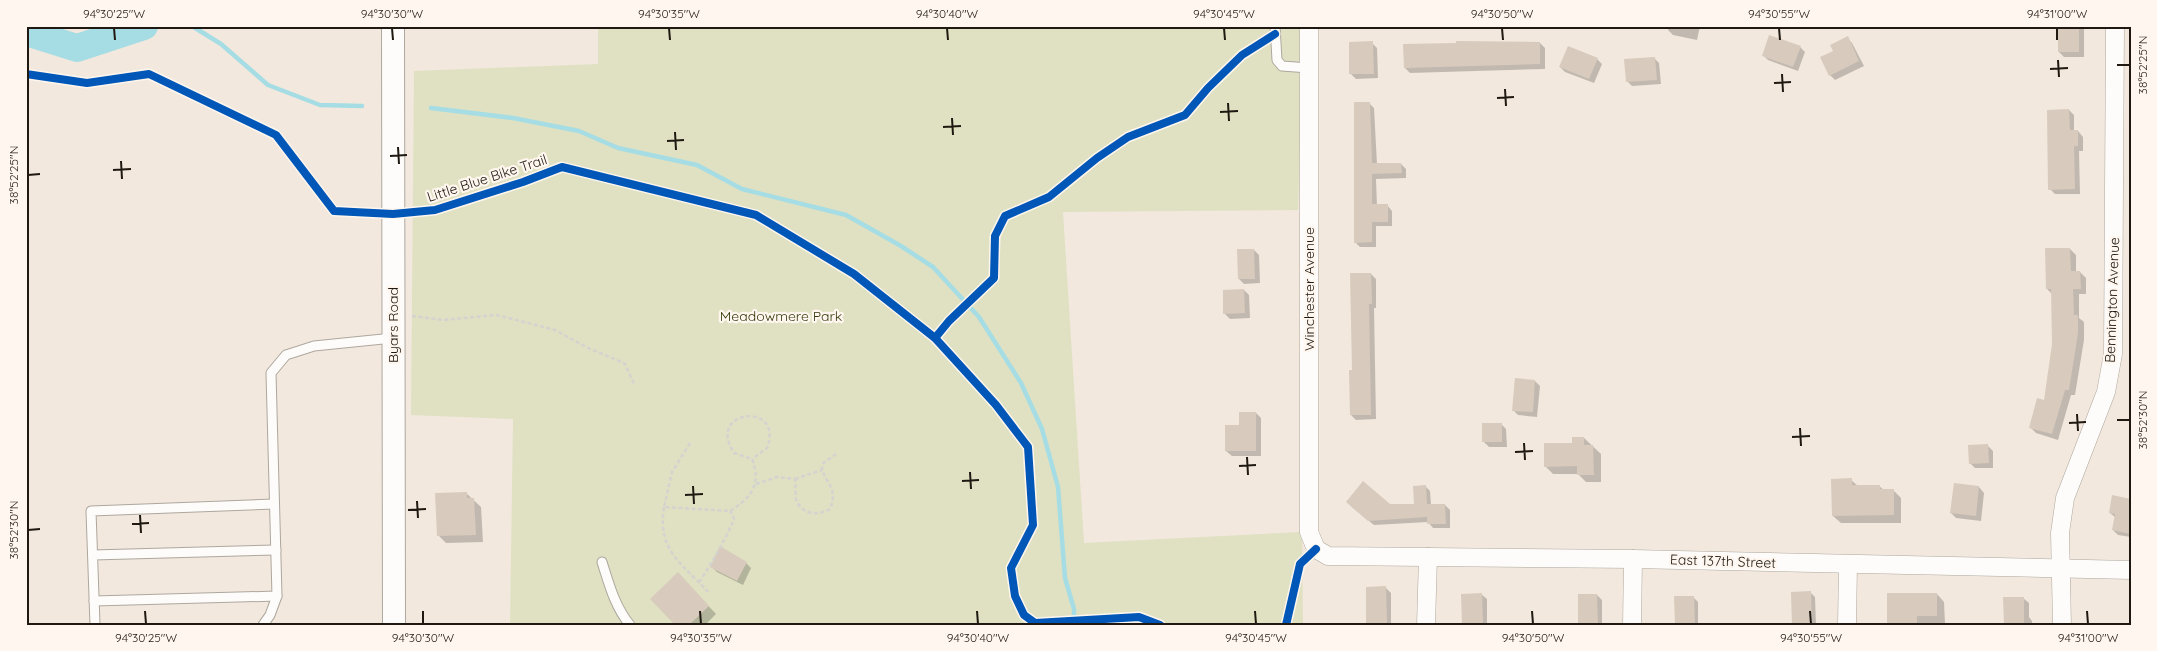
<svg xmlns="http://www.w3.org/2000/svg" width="2157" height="651" viewBox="0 0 2157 651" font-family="Quicksand,sans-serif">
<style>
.green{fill:#dfe1c2}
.shadow{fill:#0003}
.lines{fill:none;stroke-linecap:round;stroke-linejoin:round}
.stream{stroke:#a6dde4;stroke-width:4.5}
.river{stroke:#a6dde4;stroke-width:28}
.building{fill:#d8cabc}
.service-casing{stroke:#aea79e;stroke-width:11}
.minor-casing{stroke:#aea79e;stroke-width:19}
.tertiary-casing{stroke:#aea79e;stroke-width:24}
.path{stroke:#d5d3cf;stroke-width:2.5;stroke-dasharray:4 2.5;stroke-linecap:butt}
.service{stroke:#fdfcfa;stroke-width:9}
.minor{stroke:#fdfcfa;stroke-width:18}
.tertiary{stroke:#fdfcfa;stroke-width:22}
.cycleway-casing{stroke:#fff7ef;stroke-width:11}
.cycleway{stroke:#0057b8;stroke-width:8}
.ticks{fill:none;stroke:#1f1912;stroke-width:2}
.labels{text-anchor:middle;stroke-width:4.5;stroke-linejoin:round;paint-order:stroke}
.street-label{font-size:14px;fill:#1f1912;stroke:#fff7ef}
.park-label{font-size:14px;fill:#323a0c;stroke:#fff7ef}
.neatline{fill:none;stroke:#1f1912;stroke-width:2}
.ticks-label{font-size:12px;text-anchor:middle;fill:#1f1912}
</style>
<rect width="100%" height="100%" fill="#f2e8dd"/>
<!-- green -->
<path class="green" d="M 598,26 L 1303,26 L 1298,210 L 1063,212 L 1084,543 L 1302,532 L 1303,625 L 510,625 L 513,419 L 411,415 L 414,71 L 598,64 Z"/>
<!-- shadow -->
<g class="shadow">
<path d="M 1668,26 L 1700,26 L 1697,40 L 1673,35 L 1668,30 Z"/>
<path d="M 2059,26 L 2084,26 L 2084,57 L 2064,57 L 2059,52 Z"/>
<path d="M 1847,38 L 1852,43 L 1864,66 L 1835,80 L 1830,75 Z"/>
<path d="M 1372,43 L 1377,48 L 1378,78 L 1356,79 L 1351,74 Z"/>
<path d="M 1540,43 L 1545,48 L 1545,69 L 1410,73 L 1405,68 Z"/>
<path d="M 1800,47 L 1805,52 L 1798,71 L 1768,60 L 1763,55 Z"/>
<path d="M 1654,58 L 1659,63 L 1661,84 L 1632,86 L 1627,81 Z"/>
<path d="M 1597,59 L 1602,64 L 1594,83 L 1565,72 L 1560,67 Z"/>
<path d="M 1369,103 L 1374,108 L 1377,164 L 1401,164 L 1406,169 L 1406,178 L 1376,179 L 1377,206 L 1387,205 L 1392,211 L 1392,226 L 1376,226 L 1376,247 L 1360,247 L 1355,242 Z"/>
<path d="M 2069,110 L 2074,115 L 2074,132 L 2078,131 L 2083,137 L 2083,151 L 2079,151 L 2080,194 L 2055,194 L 2050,189 Z"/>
<path d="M 2070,249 L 2076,255 L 2076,272 L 2080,272 L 2086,278 L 2086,294 L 2079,294 L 2079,318 L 2084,322 L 2084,340 L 2075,395 L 2071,395 L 2058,440 L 2036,433 L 2030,427 L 2045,402 L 2053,344 L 2052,294 L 2047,289 Z"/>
<path d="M 1254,250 L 1259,255 L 1260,283 L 1244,284 L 1239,279 Z"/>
<path d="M 1371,274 L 1376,279 L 1376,308 L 1374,308 L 1376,419 L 1356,420 L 1351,415 Z"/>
<path d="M 1244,290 L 1249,295 L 1250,318 L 1230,319 L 1225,314 Z"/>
<path d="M 1535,381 L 1540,386 L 1537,417 L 1518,415 L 1513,410 Z"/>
<path d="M 1256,413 L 1261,418 L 1261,456 L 1232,456 L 1226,451 L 1240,427 Z"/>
<path d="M 1501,424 L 1506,429 L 1507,447 L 1489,447 L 1484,442 Z"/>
<path d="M 1584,438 L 1601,454 L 1601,482 L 1586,482 L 1578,474 L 1553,474 L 1545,466 Z"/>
<path d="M 1988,446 L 1993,451 L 1993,468 L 1975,468 L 1970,463 Z"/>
<path d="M 1851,480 L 1858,486 L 1879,486 L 1884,490 L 1893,490 L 1901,498 L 1901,523 L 1841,523 L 1833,516 Z"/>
<path d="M 1955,485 L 1979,487 L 1984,493 L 1981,521 L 1956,518 L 1951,513 Z"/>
<path d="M 1426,487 L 1430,491 L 1431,505 L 1445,505 L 1450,510 L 1450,528 L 1433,528 L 1428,522 L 1374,525 L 1352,507 L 1415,505 Z"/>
<path d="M 466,493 L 481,507 L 483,542 L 446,543 L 439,536 Z"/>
<path d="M 2131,500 L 2131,537 L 2118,535 L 2113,530 L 2116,518 L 2110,513 Z"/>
<path d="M 746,563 L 751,568 L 743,585 L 717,572 L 712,567 Z"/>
<path d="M 678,574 L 716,614 L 705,625 L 676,625 Z"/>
<path d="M 1386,588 L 1391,593 L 1391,625 L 1370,625 L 1368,622 Z"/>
<path d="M 1810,592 L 1815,597 L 1816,625 L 1793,625 Z"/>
<path d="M 1481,594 L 1487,599 L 1487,625 L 1465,625 Z"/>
<path d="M 1937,594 L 1944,602 L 1945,623 L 1888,625 Z"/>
<path d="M 1597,595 L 1602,600 L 1602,625 L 1579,625 Z"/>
<path d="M 1693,597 L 1698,602 L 1698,625 L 1675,625 Z"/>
<path d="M 2023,598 L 2029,603 L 2029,617 L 2032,621 L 2032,625 L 2005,625 Z"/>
</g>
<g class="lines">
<!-- stream -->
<g class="stream">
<path d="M 192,26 L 221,44 L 268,85 L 320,105 L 362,106"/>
<path d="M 431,108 L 513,118 L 579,131 L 618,148 L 697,165 L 742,189 L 846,215 L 901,246 L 933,267 L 979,317 L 1021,383 L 1042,429 L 1058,487 L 1065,578 L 1074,609 L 1074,625"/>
</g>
<!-- river -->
<path class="river" d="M 26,32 L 77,48 L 144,26"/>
</g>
<!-- building -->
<g class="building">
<rect x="2058" y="26" width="21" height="26"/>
<path d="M 1769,35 L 1801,46 L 1793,67 L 1762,56 Z"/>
<path d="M 1848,36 L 1859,61 L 1829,76 L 1820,57 L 1833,51 L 1830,45 Z"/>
<path d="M 1373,41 L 1374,74 L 1349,74 L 1349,42 Z"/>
<path d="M 1456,41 L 1540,42 L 1540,64 L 1404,68 L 1403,44 L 1456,43 Z"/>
<path d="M 1568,46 L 1598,58 L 1589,79 L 1559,67 Z"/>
<path d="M 1655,57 L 1657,80 L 1626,82 L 1624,59 Z"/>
<path d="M 1354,102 L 1370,102 L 1372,163 L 1401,163 L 1402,173 L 1372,174 L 1372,204 L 1388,204 L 1388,222 L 1372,222 L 1372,242 L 1354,243 Z"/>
<path d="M 2069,109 L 2070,130 L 2078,130 L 2078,146 L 2074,146 L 2075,189 L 2048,190 L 2047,110 Z"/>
<path d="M 2045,248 L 2070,248 L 2071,271 L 2080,271 L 2081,289 L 2073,289 L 2074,315 L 2078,315 L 2078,333 L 2069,390 L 2065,390 L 2052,434 L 2029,428 L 2037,398 L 2044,400 L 2052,344 L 2051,289 L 2046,289 Z"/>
<path d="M 1237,249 L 1254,249 L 1255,279 L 1238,279 Z"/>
<path d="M 1350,273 L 1371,273 L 1372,304 L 1369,304 L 1371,415 L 1350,415 L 1349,370 L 1352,370 Z"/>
<path d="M 1244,289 L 1245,313 L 1223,314 L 1223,290 Z"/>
<path d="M 1515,378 L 1535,380 L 1533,412 L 1512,411 Z"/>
<path d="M 1239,412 L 1256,412 L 1256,451 L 1225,451 L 1225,425 L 1239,425 Z"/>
<rect x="1482" y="423" width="20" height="19"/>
<path d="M 1572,437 L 1584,437 L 1584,445 L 1593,445 L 1594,475 L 1577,475 L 1577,466 L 1544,467 L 1544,443 L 1572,443 Z"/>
<path d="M 1988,444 L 1989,463 L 1969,464 L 1968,445 Z"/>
<path d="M 1852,478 L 1852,485 L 1880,485 L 1880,489 L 1894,489 L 1894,515 L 1832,516 L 1831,479 Z"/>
<path d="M 1363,481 L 1390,504 L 1414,504 L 1413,486 L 1426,485 L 1427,504 L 1445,504 L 1446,524 L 1427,524 L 1427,517 L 1368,521 L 1346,502 Z"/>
<path d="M 1954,483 L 1979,486 L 1976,516 L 1950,513 Z"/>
<path d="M 467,492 L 467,498 L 474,498 L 476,535 L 437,536 L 435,493 Z"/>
<path d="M 2112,495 L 2131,499 L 2131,534 L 2112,530 L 2115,514 L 2109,513 Z"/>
<path d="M 720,546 L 747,562 L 737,581 L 710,567 Z"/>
<path d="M 678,572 L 709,606 L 689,625 L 675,625 L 650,599 Z"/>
<path d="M 1386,586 L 1387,623 L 1366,623 L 1366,587 Z"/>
<path d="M 1811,591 L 1812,625 L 1792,625 L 1791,592 Z"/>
<path d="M 1482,593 L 1483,624 L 1462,624 L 1461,594 Z"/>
<path d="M 1887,593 L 1937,593 L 1937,616 L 1917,616 L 1917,625 L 1887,625 Z"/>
<path d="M 1578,594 L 1597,594 L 1598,625 L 1578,625 Z"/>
<path d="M 1674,596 L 1694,596 L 1695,625 L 1675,625 Z"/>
<path d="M 2003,597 L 2024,597 L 2024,625 L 2004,625 Z"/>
</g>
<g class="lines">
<defs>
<g id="service">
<path d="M 1275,26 L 1277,60 L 1282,66 L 1309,68"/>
<path d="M 93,555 L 276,550"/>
<path d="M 602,562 C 609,584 615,607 630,625"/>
<path d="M 94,601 L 277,596"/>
<path d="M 95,625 L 91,511 L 274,504"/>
<path d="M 263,625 L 270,615 L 277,596 L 271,373 L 286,355 L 314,346 L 393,338"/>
</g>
<g id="minor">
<path d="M 1309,26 L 1309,532 L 1316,549 L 1328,556 L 1633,559 L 2131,570"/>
<path d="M 1426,625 L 1428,557"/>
<path d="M 1632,625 L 1633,559"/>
<path d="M 1847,625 L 1848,565"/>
<path d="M 2062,625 L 2060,533 L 2065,498 L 2106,392 L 2113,354 L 2115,26"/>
</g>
<path id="tertiary" d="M 393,26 L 394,625"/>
</defs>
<!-- service casing -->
<use href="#service" class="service-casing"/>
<!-- minor casing -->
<use href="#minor" class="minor-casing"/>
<!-- tertiary casing -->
<use href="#tertiary" class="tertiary-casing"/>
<!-- path -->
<g class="path">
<path d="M 412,316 L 443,320 L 496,315 L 505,317 L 555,330 L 586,347 L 619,361 L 625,364 L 635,386"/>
<path d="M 690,443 L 672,472 L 664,507 L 730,511 C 751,498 762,484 752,459 L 734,453 C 705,409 785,401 767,448 L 752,459"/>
<path d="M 795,479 L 822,470"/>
<path d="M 756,484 L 777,477 L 795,479 C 796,486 795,493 796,499 C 801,515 818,516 830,509 C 840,486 821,481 822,464 L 836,454"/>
<path d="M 664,507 C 657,551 682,563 708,592"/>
<path d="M 699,582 C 704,577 734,524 734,518 L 730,511"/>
</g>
<!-- service -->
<use href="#service" class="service"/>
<!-- minor -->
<use href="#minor" class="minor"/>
<!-- tertiary -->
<use href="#tertiary" class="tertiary"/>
<defs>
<g id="cycleway">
<path d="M 26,74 L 87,83 L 149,74 L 276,135 L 334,211 L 393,214 L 435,210 L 523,182 L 562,167 L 756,215 L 854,274 L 935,338 L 996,405 L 1028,447 L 1033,525 L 1011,568 L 1015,596 L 1024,615 L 1035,623 L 1139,617 L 1160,625"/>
<path d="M 935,338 L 949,321 L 994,278 L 995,236 L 1005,216 L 1049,197 L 1097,158 L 1128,137 L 1185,115 L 1208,88 L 1242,55 L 1275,34"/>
<path d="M 1286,625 L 1300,564 L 1316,549"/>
</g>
</defs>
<!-- cycleway casing -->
<use href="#cycleway" class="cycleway-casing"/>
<!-- cycleway -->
<use href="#cycleway" class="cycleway"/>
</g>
<!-- ticks -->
<path class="ticks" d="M 114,28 L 115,40M 392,28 L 393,40M 669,28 L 670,40M 947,28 L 948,40M 1224,28 L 1225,40M 1502,28 L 1503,40M 1779,28 L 1780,40M 2057,28 L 2057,40M 2058,60 L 2059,77M 2117,65 L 2130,65M 2050,69 L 2068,68M 1782,74 L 1783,92M 1774,83 L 1791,82M 1505,89 L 1506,106M 1497,98 L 1514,97M 1228,103 L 1229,121M 1220,112 L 1238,111M 952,118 L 953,135M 943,127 L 961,126M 675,132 L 676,150M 667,141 L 684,140M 398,147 L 399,164M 390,156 L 407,155M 121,161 L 122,179M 113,170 L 131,169M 28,175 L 40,174M 2077,414 L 2078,431M 2117,420 L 2130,420M 2069,423 L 2086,422M 1800,428 L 1801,446M 1792,437 L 1810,436M 1524,443 L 1525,460M 1515,452 L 1533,451M 1247,457 L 1248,475M 1239,466 L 1256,465M 970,472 L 971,489M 962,481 L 979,480M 693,486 L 694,504M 685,495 L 703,494M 417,501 L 418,518M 408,510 L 426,509M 140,515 L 141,533M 132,524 L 149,523M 28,530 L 40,529M 145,611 L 146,624M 423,611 L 423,624M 700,611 L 701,624M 977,611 L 978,624M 1255,611 L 1256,624M 1532,611 L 1533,624M 1810,611 L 1811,624M 2087,611 L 2088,624"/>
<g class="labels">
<!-- street labels -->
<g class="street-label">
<text transform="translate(487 178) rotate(-18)" y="5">Little Blue Bike Trail</text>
<text transform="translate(1309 289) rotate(-90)" y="5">Winchester Avenue</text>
<text transform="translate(2112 300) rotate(-88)" y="5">Bennington Avenue</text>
<text transform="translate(393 325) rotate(-90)" y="5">Byars Road</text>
<text transform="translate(1723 561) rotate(2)" y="5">East 137th Street</text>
</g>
<!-- park labels -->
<g class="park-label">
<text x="781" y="321">Meadowmere Park</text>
</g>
</g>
<!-- border -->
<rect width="2157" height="651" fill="none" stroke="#fff7ef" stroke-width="55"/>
<rect x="28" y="28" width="2102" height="596" class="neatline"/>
<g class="ticks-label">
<text x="114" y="18">94°30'25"W</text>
<text x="392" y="18">94°30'30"W</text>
<text x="669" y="18">94°30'35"W</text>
<text x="947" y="18">94°30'40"W</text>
<text x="1224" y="18">94°30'45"W</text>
<text x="1502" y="18">94°30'50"W</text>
<text x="1779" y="18">94°30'55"W</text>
<text x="2057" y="18">94°31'00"W</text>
<text transform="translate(2143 65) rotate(-90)" y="4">38°52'25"N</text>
<text transform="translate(14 175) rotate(-90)" y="4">38°52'25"N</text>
<text transform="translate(2143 420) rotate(-90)" y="4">38°52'30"N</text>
<text transform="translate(14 530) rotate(-90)" y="4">38°52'30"N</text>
<text x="146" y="642">94°30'25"W</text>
<text x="423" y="642">94°30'30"W</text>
<text x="701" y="642">94°30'35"W</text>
<text x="978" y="642">94°30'40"W</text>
<text x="1256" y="642">94°30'45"W</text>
<text x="1533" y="642">94°30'50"W</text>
<text x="1811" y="642">94°30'55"W</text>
<text x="2088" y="642">94°31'00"W</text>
</g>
</svg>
